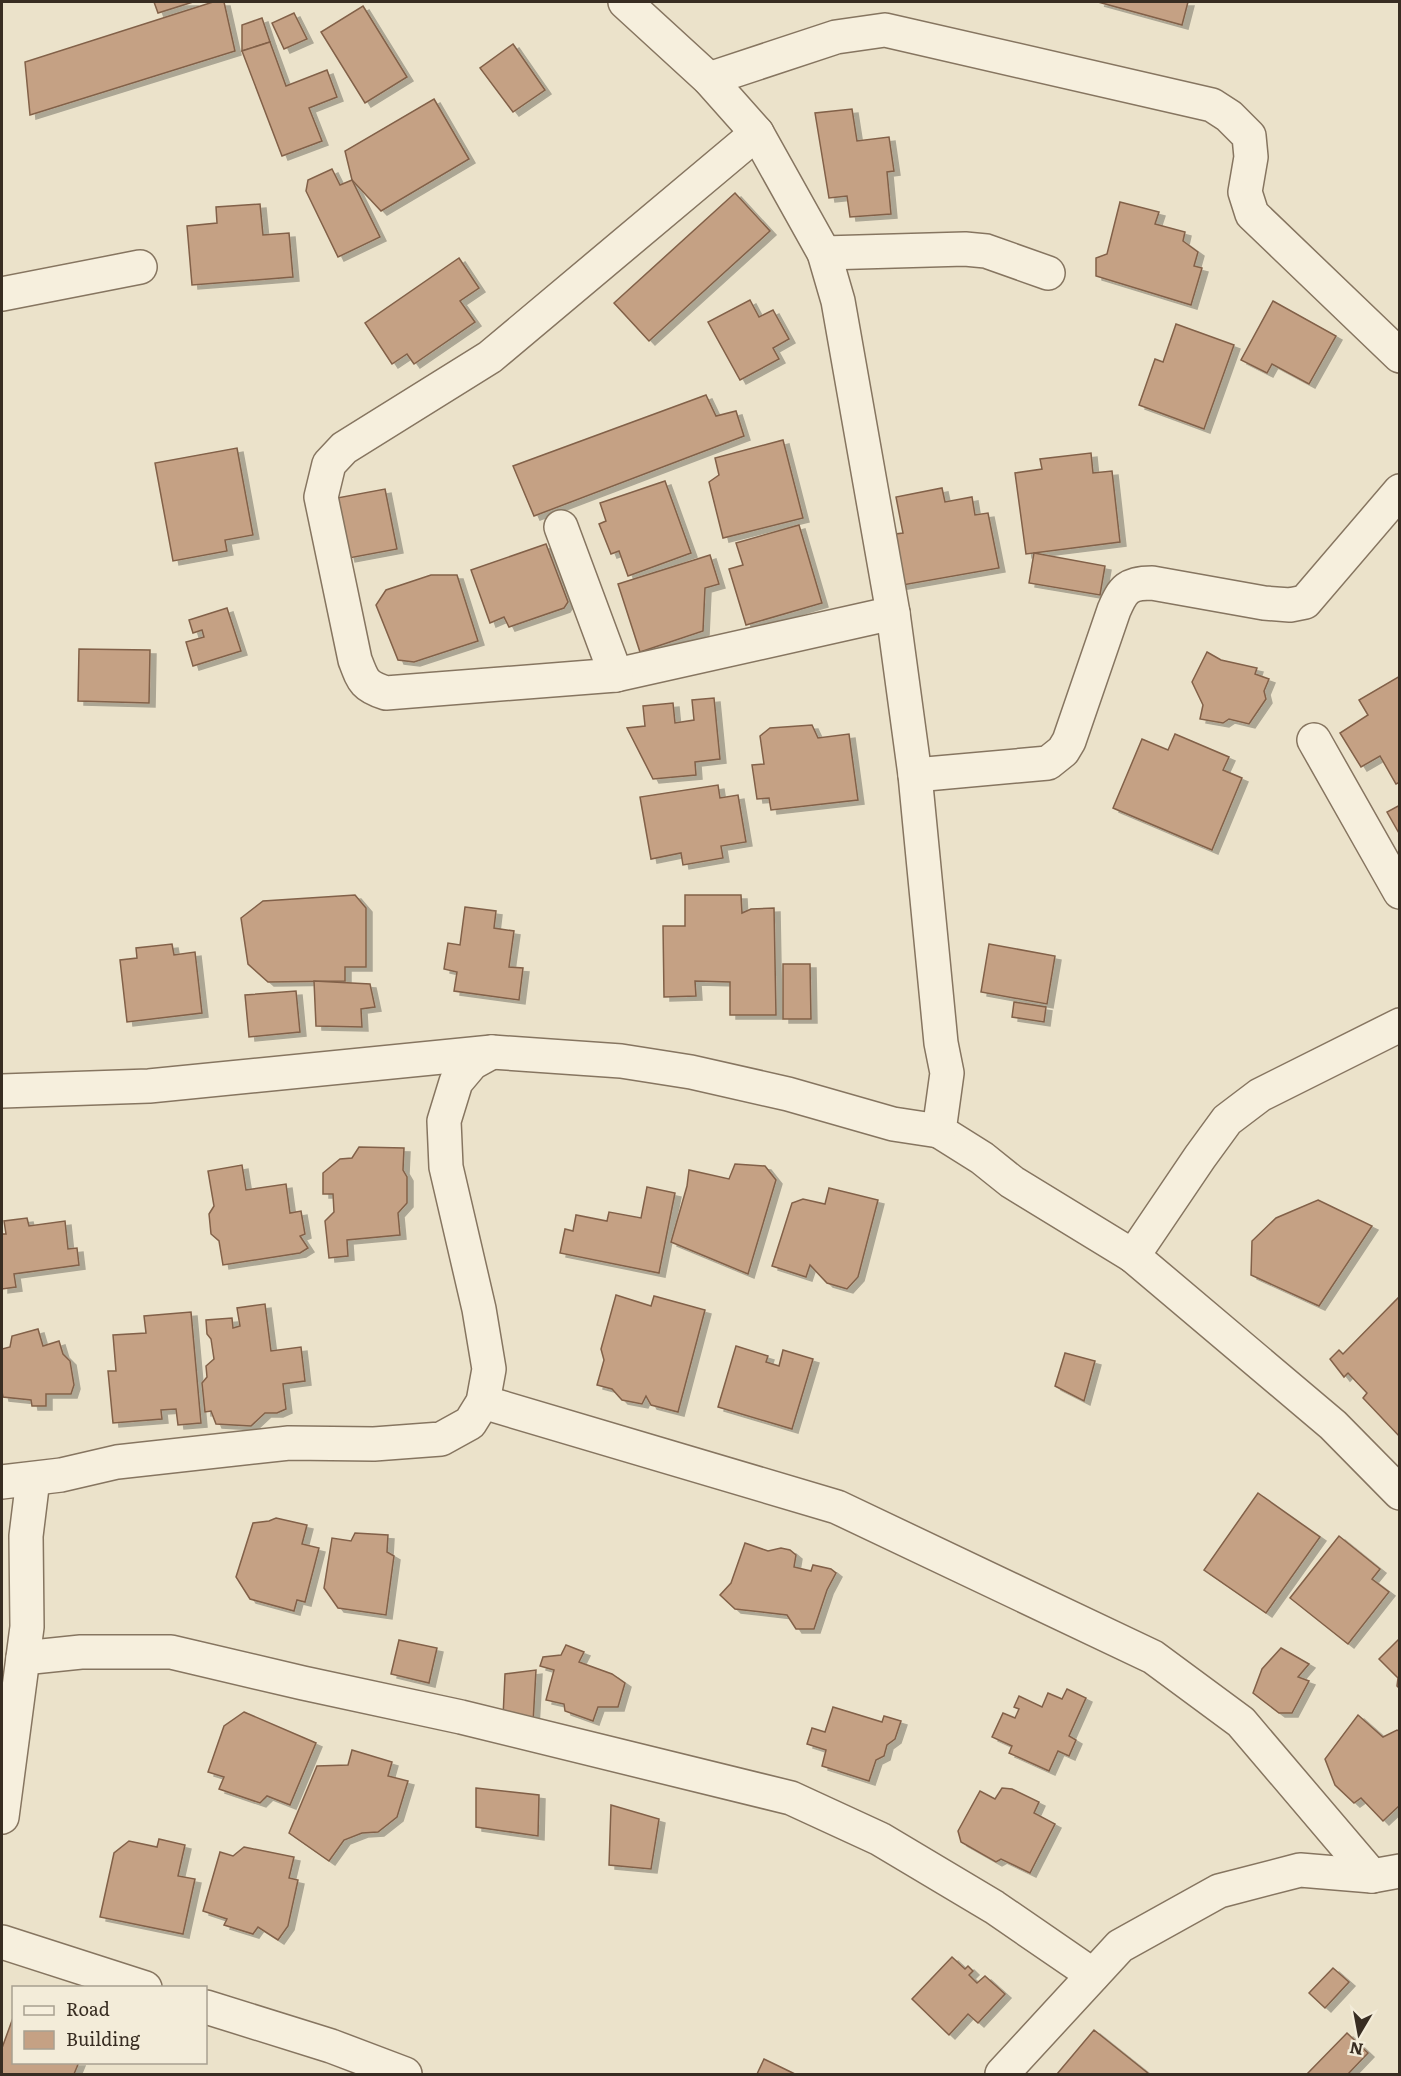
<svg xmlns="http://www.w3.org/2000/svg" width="1401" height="2076" viewBox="0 0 1401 2076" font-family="Literata,serif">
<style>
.building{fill:#c5a184;stroke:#826148;stroke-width:1.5;filter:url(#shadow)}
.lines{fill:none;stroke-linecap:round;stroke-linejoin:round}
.minor-casing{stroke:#867560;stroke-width:36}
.minor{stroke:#f6efdd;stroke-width:33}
</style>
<defs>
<filter id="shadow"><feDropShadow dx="6" dy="4" stdDeviation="0" flood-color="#0004"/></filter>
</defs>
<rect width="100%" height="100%" fill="#ebe2ca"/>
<!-- building -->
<g class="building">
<path d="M 154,2 L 193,2 L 158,13 Z"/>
<path d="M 213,2 L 224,2 L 235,51 L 30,115 L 25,62 Z"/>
<path d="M 1098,2 L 1188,2 L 1182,25 Z"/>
<path d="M 363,6 L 407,77 L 365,103 L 321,32 Z"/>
<path d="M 294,13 L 307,39 L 284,49 L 272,23 Z"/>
<path d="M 262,18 L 270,42 L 242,51 L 242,25 Z"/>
<path d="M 270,42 L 286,86 L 327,70 L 337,97 L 309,108 L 322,141 L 282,156 L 242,51 Z"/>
<path d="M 513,44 L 545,90 L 513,112 L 480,68 Z"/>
<path d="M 434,99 L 469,159 L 381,211 L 352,180 L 345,151 Z"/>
<path d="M 852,109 L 857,141 L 889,137 L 894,171 L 887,172 L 891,214 L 850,217 L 847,196 L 829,198 L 815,113 Z"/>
<path d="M 332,169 L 340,185 L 352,180 L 380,237 L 338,257 L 306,191 L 308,180 Z"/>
<path d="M 735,193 L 770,231 L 649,341 L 614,303 Z"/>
<path d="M 1120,202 L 1159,212 L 1155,224 L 1185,232 L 1183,241 L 1198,252 L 1194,266 L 1202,268 L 1191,305 L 1096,276 L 1096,258 L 1107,254 Z"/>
<path d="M 260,204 L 263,235 L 289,233 L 293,277 L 192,285 L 187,226 L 217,223 L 216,207 Z"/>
<path d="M 459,258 L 479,288 L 460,301 L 475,322 L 414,364 L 407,354 L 392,364 L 365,323 Z"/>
<path d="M 750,300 L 759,317 L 773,310 L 789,339 L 773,348 L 779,359 L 740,380 L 708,322 Z"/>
<path d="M 1273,301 L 1336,336 L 1309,384 L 1272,364 L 1267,373 L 1241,360 Z"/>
<path d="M 1176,324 L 1234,345 L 1204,429 L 1139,405 L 1155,359 L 1163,362 Z"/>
<path d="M 706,395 L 716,416 L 736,411 L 744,436 L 534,516 L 513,466 Z"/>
<path d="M 783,440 L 803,518 L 723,538 L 709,482 L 719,475 L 715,458 Z"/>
<path d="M 237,448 L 253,535 L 225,540 L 227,551 L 173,561 L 155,463 Z"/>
<path d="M 1091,453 L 1093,473 L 1112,471 L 1120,542 L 1026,554 L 1015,473 L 1042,469 L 1040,459 Z"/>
<path d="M 665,481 L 691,553 L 628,576 L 619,551 L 611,554 L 599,524 L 606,521 L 600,503 Z"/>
<path d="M 942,488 L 945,502 L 972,497 L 975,515 L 988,513 L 999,568 L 897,586 L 887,535 L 903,533 L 896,497 Z"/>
<path d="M 385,489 L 397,549 L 349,558 L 337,498 Z"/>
<path d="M 799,525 L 822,603 L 746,625 L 729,569 L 743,565 L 736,543 Z"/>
<path d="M 546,544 L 568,602 L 564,608 L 509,627 L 504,617 L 490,623 L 471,570 Z"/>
<path d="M 1034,553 L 1105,566 L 1100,595 L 1029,583 Z"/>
<path d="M 710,555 L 719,584 L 705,588 L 703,631 L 640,652 L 618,584 Z"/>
<path d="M 431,575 L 457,575 L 478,641 L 414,662 L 398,660 L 376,605 L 386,590 Z"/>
<path d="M 227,608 L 241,651 L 193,666 L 186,642 L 204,637 L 202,630 L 193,633 L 189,620 Z"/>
<path d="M 79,649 L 150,650 L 149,703 L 78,701 Z"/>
<path d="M 1207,652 L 1221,660 L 1257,668 L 1255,674 L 1269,679 L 1264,691 L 1266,699 L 1249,724 L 1229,719 L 1223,723 L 1200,719 L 1203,705 L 1192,682 Z"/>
<path d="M 1400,676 L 1400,782 L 1396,784 L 1380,756 L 1361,767 L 1340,733 L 1368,715 L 1359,700 Z"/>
<path d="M 714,698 L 720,759 L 695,762 L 696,775 L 653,779 L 627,728 L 645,726 L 643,706 L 673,703 L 675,723 L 694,720 L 692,700 Z"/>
<path d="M 812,725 L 818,738 L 849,734 L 858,800 L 771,810 L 769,798 L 757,799 L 752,765 L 764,764 L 760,736 L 770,728 Z"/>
<path d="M 1175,734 L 1229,757 L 1223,770 L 1242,778 L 1212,850 L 1113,808 L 1142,739 L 1168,750 Z"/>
<path d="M 718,785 L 720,798 L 738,795 L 746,842 L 721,846 L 723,858 L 683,865 L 681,853 L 651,859 L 640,797 Z"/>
<path d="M 1400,805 L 1400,835 L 1387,812 Z"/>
<path d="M 355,895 L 366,908 L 366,967 L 345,967 L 345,981 L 268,982 L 248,964 L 241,918 L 263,901 Z"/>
<path d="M 685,895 L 741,895 L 742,913 L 751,909 L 774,908 L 776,1015 L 730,1015 L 730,982 L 695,981 L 696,996 L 664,997 L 663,926 L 685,926 Z"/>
<path d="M 465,907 L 496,911 L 494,928 L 514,931 L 509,967 L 523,968 L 519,1000 L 454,991 L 457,972 L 444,969 L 448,943 L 460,945 Z"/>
<path d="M 172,944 L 174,955 L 195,952 L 202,1013 L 127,1022 L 120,960 L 137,958 L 136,948 Z"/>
<path d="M 989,944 L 1055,956 L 1047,1004 L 981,992 Z"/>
<path d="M 783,964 L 810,964 L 811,1019 L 783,1019 Z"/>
<path d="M 314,981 L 370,984 L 375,1007 L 361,1009 L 362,1027 L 316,1026 Z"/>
<path d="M 296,991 L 300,1032 L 249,1037 L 245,995 Z"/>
<path d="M 1014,1002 L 1046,1007 L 1044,1022 L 1012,1017 Z"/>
<path d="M 359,1147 L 404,1148 L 403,1170 L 407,1177 L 407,1203 L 398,1213 L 400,1235 L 347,1240 L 348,1256 L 329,1258 L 325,1221 L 334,1212 L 333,1194 L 323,1194 L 323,1173 L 340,1159 L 352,1158 Z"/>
<path d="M 735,1164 L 765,1166 L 776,1180 L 748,1274 L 671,1242 L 687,1186 L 689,1170 L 729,1179 Z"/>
<path d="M 242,1165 L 246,1190 L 286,1184 L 290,1213 L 301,1211 L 305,1234 L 300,1236 L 308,1248 L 300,1253 L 223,1265 L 219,1241 L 211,1234 L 209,1214 L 214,1206 L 208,1171 Z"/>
<path d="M 647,1187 L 675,1193 L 659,1273 L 560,1253 L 565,1229 L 573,1231 L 576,1215 L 607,1221 L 609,1212 L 641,1218 Z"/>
<path d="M 829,1188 L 878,1200 L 858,1277 L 847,1289 L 827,1283 L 810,1265 L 806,1277 L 772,1266 L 792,1203 L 803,1199 L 825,1204 Z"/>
<path d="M 1318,1200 L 1372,1226 L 1319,1306 L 1251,1275 L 1252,1241 L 1276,1218 Z"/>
<path d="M 27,1218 L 29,1226 L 65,1221 L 68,1249 L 77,1248 L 79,1265 L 14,1274 L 16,1287 L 2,1289 L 2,1234 L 6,1234 L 4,1221 Z"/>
<path d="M 616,1295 L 651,1306 L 654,1296 L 705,1310 L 678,1412 L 651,1405 L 646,1396 L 642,1404 L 622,1400 L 612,1389 L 597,1385 L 604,1360 L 601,1349 Z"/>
<path d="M 1398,1298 L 1400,1299 L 1399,1436 L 1363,1398 L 1367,1393 L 1348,1373 L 1344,1377 L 1330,1359 L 1339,1350 L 1343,1354 Z"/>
<path d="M 265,1304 L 271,1351 L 301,1347 L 305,1381 L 283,1384 L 286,1409 L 277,1413 L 265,1413 L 251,1426 L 216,1424 L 211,1411 L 205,1412 L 202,1383 L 207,1377 L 206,1366 L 214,1359 L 211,1339 L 207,1334 L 206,1320 L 232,1318 L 233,1328 L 240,1326 L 237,1308 Z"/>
<path d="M 191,1312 L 201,1423 L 178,1425 L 176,1409 L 161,1410 L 162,1419 L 113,1423 L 108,1371 L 116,1371 L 113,1335 L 146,1333 L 144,1316 Z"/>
<path d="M 38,1329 L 43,1346 L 59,1341 L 63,1354 L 70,1361 L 74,1385 L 71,1394 L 46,1394 L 46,1406 L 32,1406 L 31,1400 L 3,1397 L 2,1392 L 2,1349 L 10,1347 L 12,1336 Z"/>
<path d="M 736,1346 L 768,1356 L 766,1362 L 779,1366 L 783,1350 L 813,1359 L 792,1429 L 718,1407 Z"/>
<path d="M 1065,1353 L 1095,1361 L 1084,1401 L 1055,1386 Z"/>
<path d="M 1258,1493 L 1320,1537 L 1266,1613 L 1204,1570 Z"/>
<path d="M 276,1518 L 307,1525 L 302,1544 L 319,1548 L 305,1602 L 297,1600 L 294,1611 L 250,1599 L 236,1577 L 253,1523 L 269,1521 Z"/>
<path d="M 355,1533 L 388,1535 L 387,1552 L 394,1556 L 386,1615 L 338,1608 L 324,1588 L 332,1538 L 351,1541 Z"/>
<path d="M 1339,1536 L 1380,1569 L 1372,1579 L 1389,1592 L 1348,1644 L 1290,1598 Z"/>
<path d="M 745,1543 L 768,1551 L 781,1548 L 790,1550 L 796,1555 L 794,1567 L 811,1571 L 813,1565 L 831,1569 L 836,1573 L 827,1590 L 814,1629 L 796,1629 L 787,1615 L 735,1609 L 720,1595 L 731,1583 Z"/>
<path d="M 1400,1638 L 1400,1689 L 1397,1686 L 1398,1678 L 1379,1659 Z"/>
<path d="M 399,1640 L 437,1648 L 429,1683 L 391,1674 Z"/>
<path d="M 566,1645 L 584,1652 L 579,1662 L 612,1674 L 625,1683 L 618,1707 L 598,1707 L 593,1721 L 565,1711 L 564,1704 L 546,1700 L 554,1670 L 540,1666 L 543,1657 L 561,1655 Z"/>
<path d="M 1281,1648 L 1309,1664 L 1298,1677 L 1309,1681 L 1292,1713 L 1279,1713 L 1253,1693 L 1262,1669 Z"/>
<path d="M 536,1670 L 533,1723 L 503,1717 L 505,1674 Z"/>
<path d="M 1067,1689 L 1086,1698 L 1069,1736 L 1076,1740 L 1069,1756 L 1058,1751 L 1049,1771 L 1009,1753 L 1012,1746 L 992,1737 L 1003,1713 L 1015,1718 L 1019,1709 L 1014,1707 L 1019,1696 L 1042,1707 L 1048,1693 L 1062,1699 Z"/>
<path d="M 833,1707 L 882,1722 L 884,1716 L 901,1721 L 895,1739 L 887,1745 L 884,1756 L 876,1760 L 869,1781 L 822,1766 L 826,1750 L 807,1744 L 812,1728 L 825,1732 Z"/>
<path d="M 244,1712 L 316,1743 L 290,1805 L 267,1796 L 260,1803 L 219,1789 L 224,1777 L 208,1772 L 224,1726 Z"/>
<path d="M 1358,1715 L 1383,1737 L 1397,1730 L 1400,1732 L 1400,1805 L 1383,1821 L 1361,1798 L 1354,1803 L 1335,1785 L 1325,1759 Z"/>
<path d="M 352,1750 L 392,1762 L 388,1776 L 408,1781 L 397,1817 L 378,1832 L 362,1833 L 344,1840 L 329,1861 L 289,1833 L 317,1766 L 348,1765 Z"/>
<path d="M 476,1788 L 539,1795 L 538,1836 L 476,1827 Z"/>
<path d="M 1002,1788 L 1012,1789 L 1039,1802 L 1034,1813 L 1055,1824 L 1030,1873 L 1001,1859 L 996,1862 L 961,1842 L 958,1831 L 980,1791 L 995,1799 Z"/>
<path d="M 611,1805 L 659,1819 L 651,1869 L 609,1865 Z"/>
<path d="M 159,1839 L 185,1845 L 178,1876 L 195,1879 L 183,1934 L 100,1917 L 114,1853 L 129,1841 L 157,1847 Z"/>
<path d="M 244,1847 L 294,1857 L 289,1878 L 298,1880 L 288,1926 L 278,1940 L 258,1927 L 253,1934 L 224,1925 L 227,1919 L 203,1911 L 220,1852 L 233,1856 Z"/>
<path d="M 952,1957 L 965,1969 L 968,1966 L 973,1971 L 969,1975 L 977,1983 L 985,1976 L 1005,1994 L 978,2023 L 968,2014 L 949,2035 L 912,1999 Z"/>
<path d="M 1333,1968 L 1349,1982 L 1325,2008 L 1309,1993 Z"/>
<path d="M 14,2015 L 14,2062 L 79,2062 L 74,2074 L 2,2074 L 2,2048 Z"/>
<path d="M 1094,2030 L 1149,2074 L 1057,2074 Z"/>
<path d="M 1347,2033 L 1368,2053 L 1348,2074 L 1307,2074 Z"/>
<path d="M 764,2059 L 795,2074 L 757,2074 Z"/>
</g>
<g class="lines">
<defs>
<g id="minor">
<path d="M 625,2 L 709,79 L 757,133 L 824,253 L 838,301 L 893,613 L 915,775 L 941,1043 L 947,1073 L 939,1131 L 982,1158 L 1012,1182 L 1133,1256 L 1333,1425 L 1400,1493"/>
<path d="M 709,79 L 836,37 L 885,30 L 1212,105 L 1229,116 L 1249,136 L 1251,157 L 1245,192 L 1252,214 L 1400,356"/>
<path d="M 757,133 L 490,357 L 344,448 L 329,464 L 321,497 L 355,660 C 363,681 364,686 386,693 L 616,675 L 893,613"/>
<path d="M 824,253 L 965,249 L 986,251 L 1048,273"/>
<path d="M 2,294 L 140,267"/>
<path d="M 561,527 L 616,675"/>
<path d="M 1314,740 L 1400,892"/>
<path d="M 915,775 L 1048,763 L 1063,751 L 1069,741 L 1114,610 C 1123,589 1128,583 1152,583 L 1264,603 L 1290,605 L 1305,602 L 1400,491"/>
<path d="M 2,1091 L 149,1086 L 492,1052 L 621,1061 L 691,1072 L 788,1094 L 893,1124 L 939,1131"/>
<path d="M 1133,1256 L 1200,1157 L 1227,1120 L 1260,1095 L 1400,1025"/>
<path d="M 483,1402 L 837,1507 L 1153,1657 L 1241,1722 L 1372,1876"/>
<path d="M 2,1482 L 61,1475 L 117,1462 L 289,1443 L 374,1444 L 441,1439 L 470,1423 L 483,1402 L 489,1369 L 479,1309 L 446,1167 L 444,1121 L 456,1082 L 472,1063 L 492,1052"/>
<path d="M 23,1658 L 81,1652 L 171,1652 L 303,1683 L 461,1717 L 791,1798 L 880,1839 L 994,1907 L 1093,1975"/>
<path d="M 2,1817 L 27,1627 L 26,1536 L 33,1479"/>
<path d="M 2,1942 L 145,1988"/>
<path d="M 206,2007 L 331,2046 L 405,2074"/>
<path d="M 1002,2074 L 1120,1946 L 1219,1891 L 1300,1870 L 1372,1876 L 1400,1871"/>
</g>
</defs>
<!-- minor casing -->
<use href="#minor" class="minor-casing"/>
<!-- minor -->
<use href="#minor" class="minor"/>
</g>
<!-- border -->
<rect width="1401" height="2076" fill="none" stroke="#382d22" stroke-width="6"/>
<!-- legend -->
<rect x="12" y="1986" width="195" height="78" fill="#f3ecd9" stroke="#a8a090" stroke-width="1.5"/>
<rect x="24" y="2006" width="30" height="9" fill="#f6efdd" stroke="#a8a090" stroke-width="1.5"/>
<text x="66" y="2016" font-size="18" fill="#382d22">Road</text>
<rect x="24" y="2031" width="30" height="18" fill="#c5a184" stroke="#a8a090" stroke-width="1.5"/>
<text x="66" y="2046" font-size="18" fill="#382d22">Building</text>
<!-- north arrow -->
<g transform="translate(1359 2034) rotate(190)" stroke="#f3ecd9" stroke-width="4.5" paint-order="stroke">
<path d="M0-4.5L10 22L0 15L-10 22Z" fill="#382d22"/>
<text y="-9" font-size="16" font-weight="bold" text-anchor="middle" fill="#382d22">N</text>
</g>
</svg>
